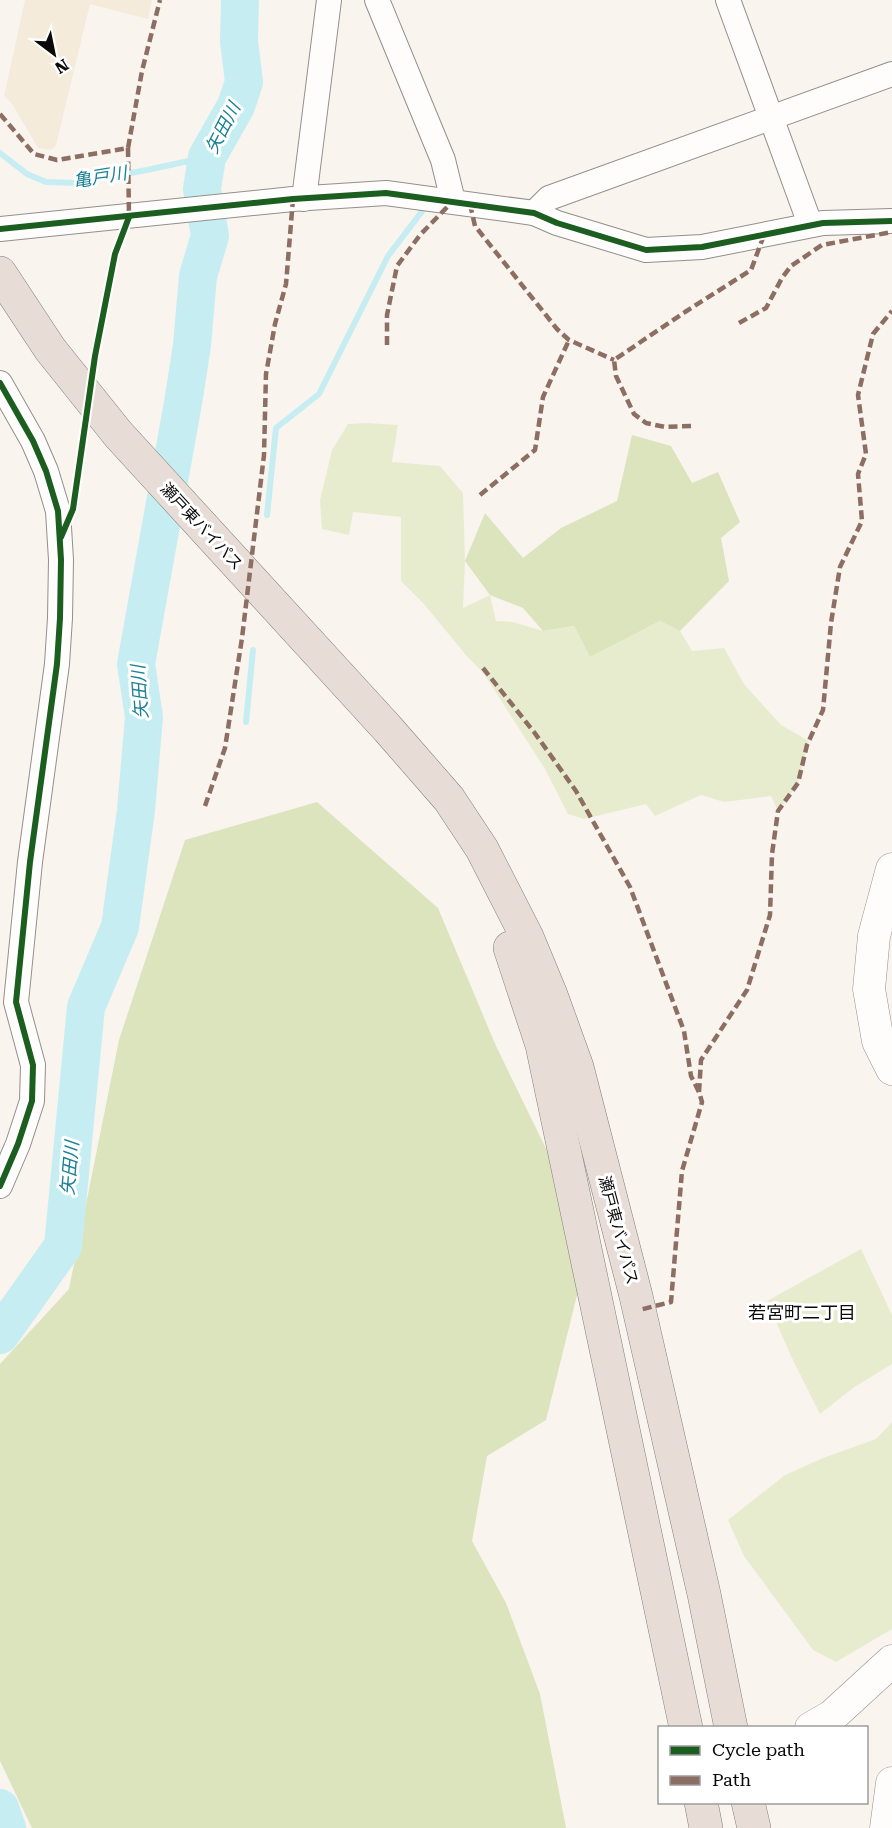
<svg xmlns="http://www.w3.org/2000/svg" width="892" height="1828" viewBox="0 0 892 1828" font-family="'Roboto Serif','Noto Sans JP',serif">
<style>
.farmland{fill:#f5ebdb}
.green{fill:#e8eccf}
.forest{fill:#dce4bd}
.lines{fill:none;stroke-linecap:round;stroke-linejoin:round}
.stream{stroke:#c6eef2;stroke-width:6}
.river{stroke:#c6eef2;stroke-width:38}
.minor-casing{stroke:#928f8d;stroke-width:26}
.tertiary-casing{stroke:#928f8d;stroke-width:33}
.trunk-casing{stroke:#7f7d7a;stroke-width:34}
.minor{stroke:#fefdfc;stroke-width:24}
.tertiary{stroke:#fefdfc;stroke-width:32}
.trunk{stroke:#e8dcd6;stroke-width:33}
.quiet{stroke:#8d6e63;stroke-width:4.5;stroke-dasharray:9 4.5;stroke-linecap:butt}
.cycleway-casing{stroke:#fff;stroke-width:10}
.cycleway{stroke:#1b5e20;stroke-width:6}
.labels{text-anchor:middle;stroke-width:6;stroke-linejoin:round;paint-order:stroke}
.street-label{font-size:16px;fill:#0a0a0a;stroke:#fff}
.water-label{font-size:18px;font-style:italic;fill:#1a8196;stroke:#fff}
.neighbourhood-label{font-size:18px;fill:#0a0a0a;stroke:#fff}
</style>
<rect width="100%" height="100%" fill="#f9f4ee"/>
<!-- farmland -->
<path class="farmland" d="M 25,0 L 152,0 L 148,19 L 90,4 L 56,145 L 51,150 L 38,148 L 11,102 L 4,96 Z"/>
<!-- green -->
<g class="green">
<path d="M 367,423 L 398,425 L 392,462 L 440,466 L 463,493 L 465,561 L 463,608 L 490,595 L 496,621 L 513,622 L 543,631 L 574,626 L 590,657 L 660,621 L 680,631 L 692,651 L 724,648 L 744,684 L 781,725 L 809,741 L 798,783 L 778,811 L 771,796 L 724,802 L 701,795 L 655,816 L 646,804 L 584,819 L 568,814 L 545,769 L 484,674 L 465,654 L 424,604 L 401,581 L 401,517 L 353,512 L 349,535 L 322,529 L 320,500 L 332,450 L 348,424 Z"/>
<path d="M 861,1249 L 892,1315 L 892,1364 L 853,1388 L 820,1414 L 791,1356 L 767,1301 Z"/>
<path d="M 892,1422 L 892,1629 L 836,1662 L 813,1650 L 744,1556 L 728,1520 L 785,1475 L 823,1458 L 876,1439 Z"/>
</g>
<!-- forest -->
<g class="forest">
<path d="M 632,435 L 671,446 L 692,483 L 718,472 L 740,522 L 721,538 L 729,581 L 680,631 L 660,621 L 590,657 L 574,626 L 543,631 L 523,608 L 490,595 L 465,561 L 485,513 L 523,558 L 561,528 L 617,501 Z"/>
<path d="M 317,802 L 438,908 L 496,1046 L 553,1163 L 584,1267 L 546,1420 L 487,1456 L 472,1541 L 506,1603 L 540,1694 L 566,1828 L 32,1828 L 0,1761 L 0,1364 L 69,1289 L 119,1040 L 185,840 Z"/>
</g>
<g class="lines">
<!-- stream -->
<g class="stream">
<path d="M 0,153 L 27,174 L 46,182 L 76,183 L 147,170 L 207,157"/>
<path d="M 267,515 L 276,428 L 319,394 L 388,256 L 423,210"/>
<path d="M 246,722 L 253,650"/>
</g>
<!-- river -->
<g class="river">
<path d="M 0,1335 L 63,1246 L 86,1007 L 120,927 L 136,810 L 144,717 L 136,664 L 183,403 L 192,345 L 198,276 L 210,236 L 202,189 L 207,157 L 236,106 L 244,82 L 239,41 L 240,0"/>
<path d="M 0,1808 L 7,1828"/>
</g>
<defs>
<g id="minor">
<path d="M 377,0 L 443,160 L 453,201"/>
<path d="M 728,0 L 810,224"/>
<path d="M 304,199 L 329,0"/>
<path d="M 534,213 L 549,198 L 892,74"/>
<path d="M 0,229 L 293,199 L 386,193 L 534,213 L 557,223 L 646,250 L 702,247 L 823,223 L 892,221"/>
<path d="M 0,383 L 33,441 L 46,471 L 58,511 L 61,560 L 60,618 L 57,664 L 30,862 L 16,1002 L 33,1065 L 32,1101 L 18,1144 L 0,1186"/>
</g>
<g id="tertiary">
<path d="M 892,869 L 874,936 L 869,989 L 878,1041 L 892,1069"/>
<path d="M 811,1728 L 832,1716 L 892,1661"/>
<path d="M 886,1828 L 892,1783"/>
</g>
<g id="trunk">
<path d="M 0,273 L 50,349 L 118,434 L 388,729 L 449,799 L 482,849 L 527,937 L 551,995 L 577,1067 L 636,1296 L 704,1594 L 731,1728"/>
<path d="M 510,948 L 542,1045 L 686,1728"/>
<path d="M 701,1802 L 706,1828"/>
<path d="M 748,1802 L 754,1828"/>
</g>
</defs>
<!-- minor casing -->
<use href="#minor" class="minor-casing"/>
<!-- tertiary casing -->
<use href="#tertiary" class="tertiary-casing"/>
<!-- trunk casing -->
<use href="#trunk" class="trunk-casing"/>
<!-- minor -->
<use href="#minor" class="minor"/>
<!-- tertiary -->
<use href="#tertiary" class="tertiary"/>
<!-- trunk -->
<use href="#trunk" class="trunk"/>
<!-- quiet -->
<g class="quiet">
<path d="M 0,114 L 34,154 L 57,160 L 128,148 L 142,71 L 160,0"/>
<path d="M 128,148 L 129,217 L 128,221"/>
<path d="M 470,204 L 475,226 L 557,329 L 569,340 L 614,360"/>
<path d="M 739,323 L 766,308 L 782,278 L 791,266 L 822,245 L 892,232"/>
<path d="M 387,345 L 387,315 L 397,266 L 420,235 L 453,201"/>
<path d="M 691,426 L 665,427 L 646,423 L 634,414 L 616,376 L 614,360 L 685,312 L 751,270 L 764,235"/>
<path d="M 480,495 L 535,450 L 543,397 L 569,340"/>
<path d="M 483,668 L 534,732 L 576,791 L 630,887 L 684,1031 L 691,1076 L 699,1092 L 702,1102 L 682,1171 L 671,1302 L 639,1310"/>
<path d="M 205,806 L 225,748 L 242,638 L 264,455 L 266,374 L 275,324 L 286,284 L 293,199"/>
<path d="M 699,1092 L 701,1060 L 747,990 L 770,915 L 772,854 L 778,811 L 798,783 L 807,745 L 823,710 L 831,623 L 840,567 L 862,521 L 858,474 L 866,454 L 858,395 L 873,334 L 892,311"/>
</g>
<defs>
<g id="cycleway">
<path d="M 0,229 L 293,199 L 386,193 L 534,213 L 557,223 L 646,250 L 702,247 L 823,223 L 892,221"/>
<path d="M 0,383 L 33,441 L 46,471 L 58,511 L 61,560 L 60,618 L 57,664 L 30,862 L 16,1002 L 33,1065 L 32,1101 L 18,1144 L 0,1186"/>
<path d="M 61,537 L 73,509 L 95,356 L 115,254 L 129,217"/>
</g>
</defs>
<!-- cycleway casing -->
<use href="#cycleway" class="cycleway-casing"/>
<!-- cycleway -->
<use href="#cycleway" class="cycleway"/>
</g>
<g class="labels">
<!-- street labels -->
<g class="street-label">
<text transform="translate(202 526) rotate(47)" y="6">瀬戸東バイパス</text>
<text transform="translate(619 1230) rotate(75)" y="6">瀬戸東バイパス</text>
</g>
<!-- water labels -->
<g class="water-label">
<text transform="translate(223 128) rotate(-63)" y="6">矢田川</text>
<text transform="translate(100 177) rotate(-9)" y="6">亀戸川</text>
<text transform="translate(140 692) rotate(-94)" y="6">矢田川</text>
<text transform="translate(70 1168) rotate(-85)" y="6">矢田川</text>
</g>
<!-- neighbourhood labels -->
<g class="neighbourhood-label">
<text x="802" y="1319">若宮町二丁目</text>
</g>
</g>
<!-- legend -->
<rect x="658" y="1726" width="210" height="78" fill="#ffffff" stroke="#9d9d9d" stroke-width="1.5"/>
<rect x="670" y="1746" width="30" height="9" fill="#1b5e20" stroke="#9d9d9d" stroke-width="1.5"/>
<text x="712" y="1756" font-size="18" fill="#0a0a0a">Cycle path</text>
<rect x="670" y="1776" width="30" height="9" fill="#8d6e63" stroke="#9d9d9d" stroke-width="1.5"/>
<text x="712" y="1786" font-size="18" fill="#0a0a0a">Path</text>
<!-- north arrow -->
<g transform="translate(54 54) rotate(148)" stroke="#ffffff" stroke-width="4.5" paint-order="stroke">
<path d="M0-4.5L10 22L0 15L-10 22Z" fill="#0a0a0a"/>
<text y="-9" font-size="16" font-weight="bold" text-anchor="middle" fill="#0a0a0a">N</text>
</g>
</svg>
